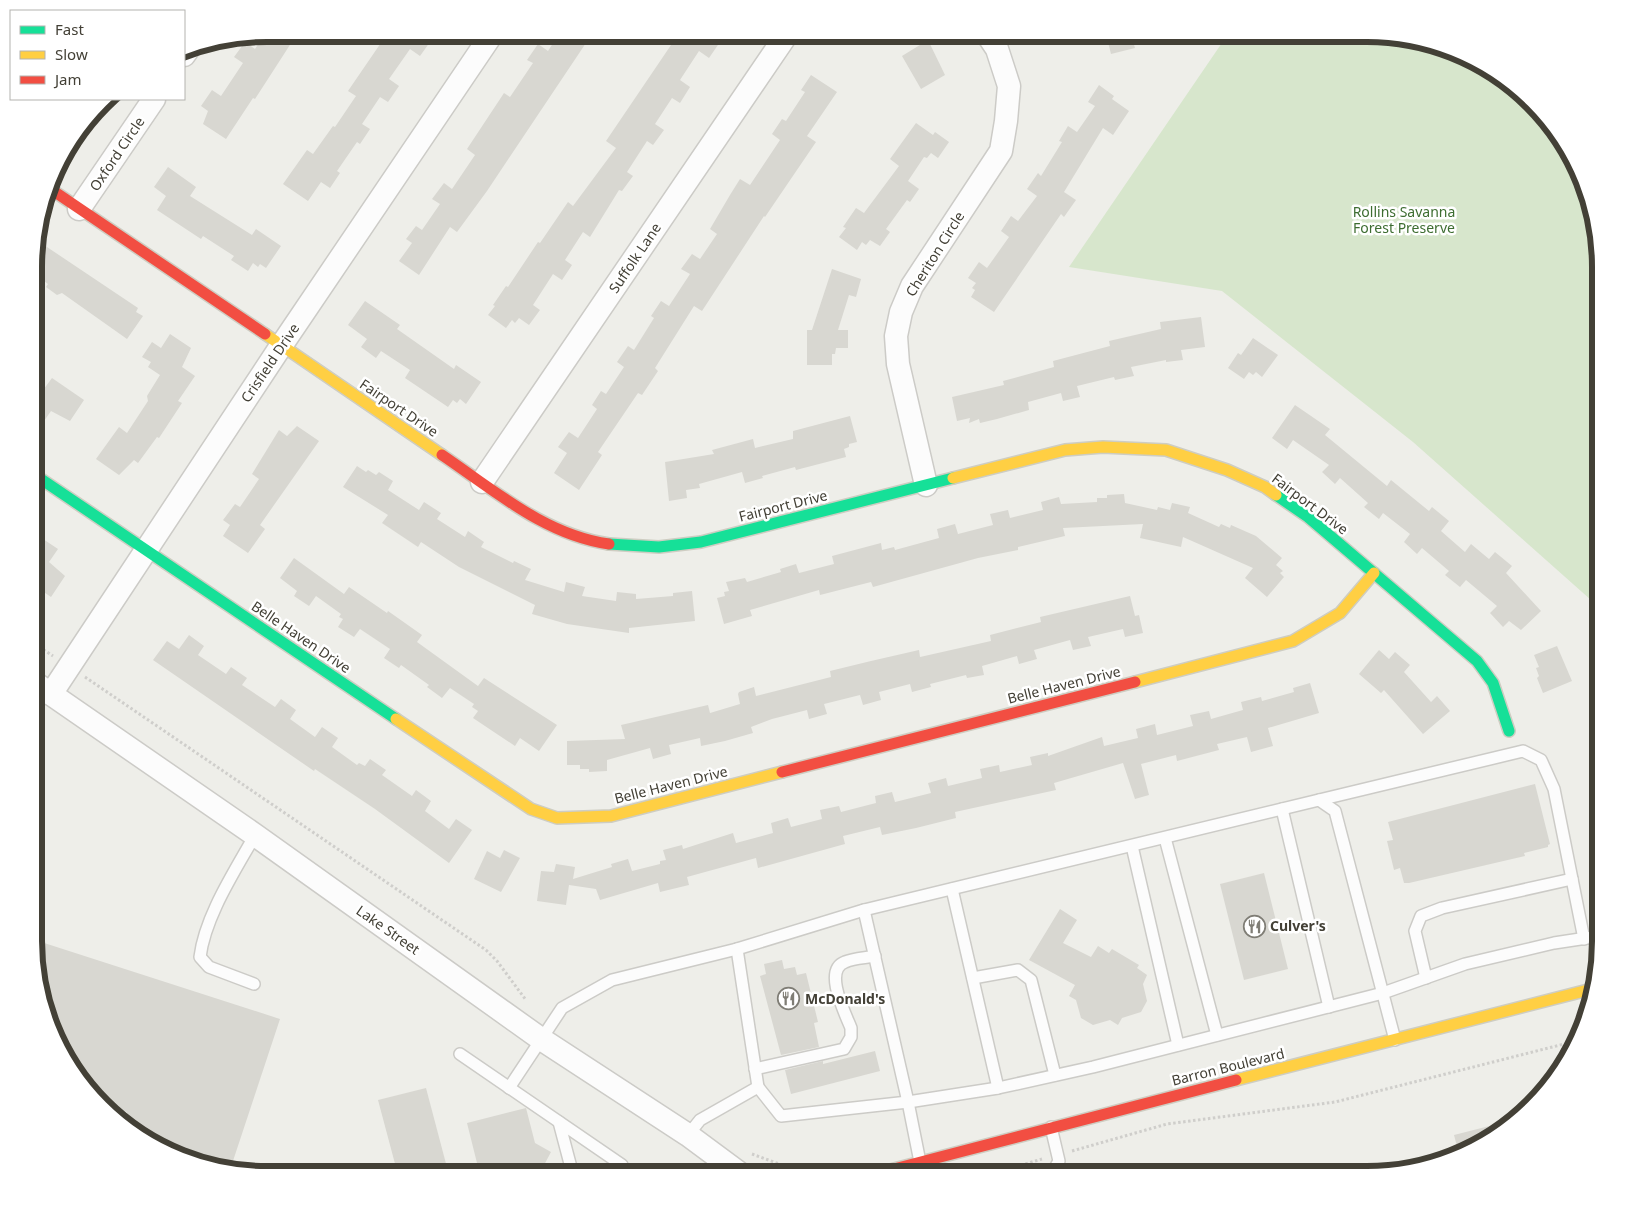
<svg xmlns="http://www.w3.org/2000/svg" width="1634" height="1209" viewBox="0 0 1634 1209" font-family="'Noto Sans',sans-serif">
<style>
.green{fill:#d7e6cc}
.building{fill:#d8d7d1}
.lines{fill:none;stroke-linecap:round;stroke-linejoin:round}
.lane-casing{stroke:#cccbc7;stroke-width:14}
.street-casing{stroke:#cccbc7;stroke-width:25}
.fast-casing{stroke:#cecdc2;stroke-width:14}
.slow-casing{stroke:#cecdc2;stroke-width:14}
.jam-casing{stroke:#cecdc2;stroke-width:14}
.path{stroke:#cfcecb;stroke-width:3;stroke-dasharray:2.5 2.5;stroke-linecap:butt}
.lane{stroke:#fcfcfc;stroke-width:11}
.street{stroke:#fcfcfc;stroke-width:22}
.fast{stroke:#16e098;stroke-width:11}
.slow{stroke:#ffcf43;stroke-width:11}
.jam{stroke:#f24e42;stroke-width:11}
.labels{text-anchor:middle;stroke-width:5;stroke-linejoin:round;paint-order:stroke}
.street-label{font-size:14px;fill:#434036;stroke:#fff}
.park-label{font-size:14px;fill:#3d6d31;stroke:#fff}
.poi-label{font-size:14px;font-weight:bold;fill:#434036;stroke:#fff;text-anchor:start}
.rim{fill:none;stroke:#434036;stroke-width:6}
</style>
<rect width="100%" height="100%" fill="#eeeee9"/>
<!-- green -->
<path class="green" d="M 1228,34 L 1382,34 L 1456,51 L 1520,92 L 1576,164 L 1600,267 L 1600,608 L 1413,442 L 1222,291 L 1069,267 Z"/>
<!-- building -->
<g class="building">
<path d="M 265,34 L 297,34 L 255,99 L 253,98 L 226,139 L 203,124 L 208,111 L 201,106 L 212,90 L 221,96 L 243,63 L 234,57 L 245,42 L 255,49 Z"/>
<path d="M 387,34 L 420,34 L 430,42 L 420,56 L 410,49 L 389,79 L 399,86 L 388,102 L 380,97 L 362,124 L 370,129 L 360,144 L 357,142 L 337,171 L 340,173 L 330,188 L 321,182 L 308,201 L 283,184 L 307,150 L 313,154 L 333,126 L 335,127 L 356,96 L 348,91 Z"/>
<path d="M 559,34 L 592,34 L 487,191 L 457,232 L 450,227 L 419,275 L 399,261 L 412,243 L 406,239 L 416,226 L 422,230 L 440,204 L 432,199 L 444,183 L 452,189 L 475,155 L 467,149 L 504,93 L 510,97 L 533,63 L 527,60 L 538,44 L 548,51 Z"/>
<path d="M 675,34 L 711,34 L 710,36 L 720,42 L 709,58 L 699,51 L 680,80 L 690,87 L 680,103 L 672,98 L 655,124 L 664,130 L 653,145 L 647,141 L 627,172 L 633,176 L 622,191 L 619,190 L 590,237 L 583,232 L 565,260 L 572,265 L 562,280 L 553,274 L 533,305 L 540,310 L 529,325 L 519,318 L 515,323 L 512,320 L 506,328 L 488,315 L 495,306 L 493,305 L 506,286 L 508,287 L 538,242 L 540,243 L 568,202 L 573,206 L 616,148 L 606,141 L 669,48 L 677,36 Z"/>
<path d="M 1106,34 L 1131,34 L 1135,48 L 1111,54 Z"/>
<path d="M 928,40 L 945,75 L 921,89 L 902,56 Z"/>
<path d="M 811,75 L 837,92 L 807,136 L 816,142 L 765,217 L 764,216 L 702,311 L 694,306 L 655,368 L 658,371 L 642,395 L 638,393 L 598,452 L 602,455 L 579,490 L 554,473 L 567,453 L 558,447 L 569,432 L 578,438 L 597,409 L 592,405 L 601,391 L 606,394 L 624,367 L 617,362 L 628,346 L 634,350 L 654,318 L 651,316 L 661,301 L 669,306 L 690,274 L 681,269 L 692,254 L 700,259 L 717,234 L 710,229 L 730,195 L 740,179 L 750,185 L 780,140 L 772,134 L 782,119 L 786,121 L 805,92 L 801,90 Z"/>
<path d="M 1099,85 L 1114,96 L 1112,99 L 1129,111 L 1113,135 L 1103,128 L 1064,192 L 1076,200 L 1064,217 L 1061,214 L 994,312 L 971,297 L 975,290 L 972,288 L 976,283 L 968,278 L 979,262 L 987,268 L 1009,237 L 1001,231 L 1011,216 L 1018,221 L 1037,196 L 1027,189 L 1038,173 L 1041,176 L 1062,142 L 1059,141 L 1068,126 L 1077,132 L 1095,106 L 1088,102 Z"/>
<path d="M 916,123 L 933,135 L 935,132 L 949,142 L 938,158 L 931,153 L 927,158 L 924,157 L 908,181 L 919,189 L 910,202 L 907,200 L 886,229 L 890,232 L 880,246 L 870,240 L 866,245 L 862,242 L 857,250 L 839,237 L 846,228 L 843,227 L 856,208 L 864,213 L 899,166 L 890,159 Z"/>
<path d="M 168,167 L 196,187 L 190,196 L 252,235 L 256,229 L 281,246 L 266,268 L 260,264 L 258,267 L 253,263 L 248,271 L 231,260 L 234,256 L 203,236 L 201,239 L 157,210 L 166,196 L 154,187 Z"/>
<path d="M 41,243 L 138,308 L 136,312 L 143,316 L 127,339 L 62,293 L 57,295 L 46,287 L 48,284 L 36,275 L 36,251 Z"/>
<path d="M 832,269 L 861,279 L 856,297 L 849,295 L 838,330 L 848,330 L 848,348 L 836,348 L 835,354 L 832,354 L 832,365 L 807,365 L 807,330 L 812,330 Z"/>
<path d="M 365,301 L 400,325 L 397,329 L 454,369 L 456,365 L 481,382 L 466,404 L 460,399 L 457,403 L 453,400 L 448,407 L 405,378 L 410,370 L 381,351 L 376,358 L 361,347 L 367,339 L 348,325 Z"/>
<path d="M 1201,317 L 1205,347 L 1181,350 L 1183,360 L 1166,362 L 1166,360 L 1131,367 L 1134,376 L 1115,380 L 1114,377 L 1077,386 L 1080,397 L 1063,401 L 1061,393 L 1028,402 L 1029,410 L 997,419 L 980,423 L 979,419 L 969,423 L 970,418 L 957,421 L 952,397 L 1004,385 L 1003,381 L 1054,367 L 1053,361 L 1110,346 L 1109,341 L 1161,329 L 1160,322 Z"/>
<path d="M 170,334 L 191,348 L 182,367 L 195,376 L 178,401 L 182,403 L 159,438 L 157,437 L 138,463 L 134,460 L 119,475 L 96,459 L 119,427 L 127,433 L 148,401 L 147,396 L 160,375 L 148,367 L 151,362 L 142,357 L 152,342 L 161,348 Z"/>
<path d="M 1253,338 L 1278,355 L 1262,377 L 1256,372 L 1253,375 L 1249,372 L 1244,379 L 1228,368 L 1238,353 L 1241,355 Z"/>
<path d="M 52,378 L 84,400 L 70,421 L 51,411 L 35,434 L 35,401 Z"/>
<path d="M 1295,405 L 1330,429 L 1325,435 L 1387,486 L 1391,480 L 1429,511 L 1432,507 L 1449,521 L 1441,531 L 1465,552 L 1471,544 L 1489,559 L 1495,552 L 1512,566 L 1506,573 L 1541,611 L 1521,630 L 1509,621 L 1503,627 L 1490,613 L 1497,606 L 1466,580 L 1460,587 L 1445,575 L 1449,571 L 1422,548 L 1417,554 L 1404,542 L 1410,534 L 1383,513 L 1379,519 L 1364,507 L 1368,503 L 1340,478 L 1335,484 L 1322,472 L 1329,465 L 1293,440 L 1287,449 L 1272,438 Z"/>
<path d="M 850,416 L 857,442 L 849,444 L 849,447 L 844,449 L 846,457 L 796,470 L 795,467 L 762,476 L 763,478 L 745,483 L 742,472 L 699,484 L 700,488 L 686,490 L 687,498 L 669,501 L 665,462 L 714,454 L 712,450 L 753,439 L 755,448 L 793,439 L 793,431 Z"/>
<path d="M 297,426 L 319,441 L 260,525 L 265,529 L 248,553 L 223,536 L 230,525 L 223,520 L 235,504 L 240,507 L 259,479 L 252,474 L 279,430 L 287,436 Z"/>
<path d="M 357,466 L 366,472 L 368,470 L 376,475 L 379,472 L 393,481 L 388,490 L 419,510 L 424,502 L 441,513 L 437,519 L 465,537 L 468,531 L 484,542 L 481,547 L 513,563 L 514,561 L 531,569 L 525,580 L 564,592 L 566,582 L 585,587 L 582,596 L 616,601 L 617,592 L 636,594 L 636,599 L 673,596 L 673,593 L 692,591 L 695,621 L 629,628 L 629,633 L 567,624 L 532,614 L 535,605 L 459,567 L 421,542 L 418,547 L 382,523 L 388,515 L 343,487 Z"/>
<path d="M 1124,494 L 1125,503 L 1157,510 L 1158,507 L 1170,510 L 1172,503 L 1190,507 L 1188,513 L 1219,527 L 1221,524 L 1230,528 L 1231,525 L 1256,536 L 1282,558 L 1276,565 L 1283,571 L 1280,573 L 1284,577 L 1267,597 L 1245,578 L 1253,568 L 1183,537 L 1181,547 L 1140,538 L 1143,524 L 1063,528 L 1065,536 L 1018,547 L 1018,550 L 978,558 L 873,587 L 871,582 L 820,595 L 819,590 L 750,610 L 752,616 L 724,624 L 717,598 L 725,596 L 724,592 L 729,591 L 726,582 L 745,578 L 747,582 L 781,572 L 780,569 L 796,564 L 799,573 L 834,564 L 832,556 L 881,543 L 882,550 L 894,547 L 895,550 L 939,538 L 937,529 L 955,524 L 958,534 L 993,525 L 990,514 L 1008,510 L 1010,518 L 1043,510 L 1041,502 L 1059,497 L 1061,504 L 1097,502 L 1097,498 L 1107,498 L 1107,495 Z"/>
<path d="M 43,539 L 58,549 L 49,562 L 65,576 L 51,597 L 35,586 L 35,550 Z"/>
<path d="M 294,558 L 344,594 L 349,587 L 387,613 L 388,611 L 422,635 L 417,642 L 478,686 L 484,678 L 557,725 L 539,751 L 520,738 L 515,746 L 473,718 L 478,711 L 472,707 L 474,704 L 450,688 L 442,698 L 427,687 L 429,685 L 401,665 L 399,668 L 384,658 L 390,649 L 360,629 L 354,637 L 338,627 L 343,619 L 339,617 L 341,614 L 316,596 L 309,606 L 294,596 L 297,591 L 280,578 Z"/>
<path d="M 1130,596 L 1135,616 L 1139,615 L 1143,633 L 1125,637 L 1123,629 L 1088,637 L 1091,646 L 1073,650 L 1070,640 L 1034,650 L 1037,659 L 1019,664 L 1017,656 L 982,666 L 984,675 L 967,678 L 966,675 L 930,684 L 931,687 L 912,692 L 910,684 L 879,692 L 881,700 L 863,705 L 860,695 L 824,704 L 827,714 L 809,719 L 807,710 L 772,719 L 751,727 L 753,733 L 725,741 L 701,746 L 700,738 L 669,745 L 671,754 L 653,759 L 650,748 L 607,760 L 607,771 L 589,772 L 589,769 L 580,769 L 580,765 L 567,765 L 567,741 L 625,739 L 621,725 L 708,705 L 710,713 L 740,704 L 738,694 L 739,692 L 754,687 L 756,696 L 831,677 L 830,671 L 871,661 L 919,650 L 920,657 L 991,641 L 990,635 L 1041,622 L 1040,617 Z"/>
<path d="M 189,635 L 204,646 L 198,655 L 226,674 L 231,667 L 247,678 L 242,685 L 275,707 L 281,699 L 296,710 L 290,719 L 315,737 L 322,727 L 338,738 L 332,747 L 357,765 L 359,763 L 365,766 L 370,759 L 386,770 L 382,775 L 412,796 L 416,790 L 431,801 L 425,811 L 449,829 L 456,819 L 472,830 L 449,863 L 375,809 L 315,769 L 314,771 L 153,660 L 167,641 L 179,649 Z"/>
<path d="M 1557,646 L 1572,681 L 1543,693 L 1537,678 L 1539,676 L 1536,668 L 1539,667 L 1534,655 Z"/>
<path d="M 1379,650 L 1389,659 L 1395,652 L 1410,665 L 1404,672 L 1431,702 L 1437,696 L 1450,711 L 1423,734 L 1384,690 L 1381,693 L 1359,674 Z"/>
<path d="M 1310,683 L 1319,713 L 1268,728 L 1273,746 L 1251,752 L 1247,737 L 1217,744 L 1219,750 L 1177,761 L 1176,755 L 1141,764 L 1149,795 L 1135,799 L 1123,763 L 1054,783 L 1056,790 L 955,812 L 956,818 L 916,828 L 882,835 L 880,827 L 843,836 L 845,844 L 758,868 L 756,858 L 687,877 L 689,885 L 660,892 L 658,883 L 600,900 L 596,889 L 569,885 L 566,905 L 537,901 L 541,871 L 554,872 L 556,864 L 575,867 L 573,879 L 612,867 L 611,864 L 628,859 L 632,871 L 660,864 L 660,861 L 666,860 L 663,850 L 682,845 L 683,849 L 733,833 L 736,843 L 773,833 L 771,823 L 788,818 L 791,827 L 822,819 L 820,810 L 839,806 L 841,812 L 876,803 L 875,796 L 892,792 L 895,802 L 931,793 L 928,783 L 946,778 L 948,786 L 982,778 L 980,769 L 999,765 L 1000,772 L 1032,765 L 1030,757 L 1048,753 L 1048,756 L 1102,737 L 1104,746 L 1138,738 L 1136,729 L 1155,724 L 1157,735 L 1193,726 L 1190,715 L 1209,711 L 1211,719 L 1243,710 L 1241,702 L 1261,697 L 1262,701 L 1294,692 L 1293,688 Z"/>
<path d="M 1535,784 L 1550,844 L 1548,845 L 1548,847 L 1524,853 L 1525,856 L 1409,883 L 1404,883 L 1400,868 L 1394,870 L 1387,841 L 1393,840 L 1388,822 Z"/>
<path d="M 504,850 L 520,858 L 501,892 L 474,879 L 487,851 L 500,858 Z"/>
<path d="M 1264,873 L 1288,969 L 1244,980 L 1220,884 Z"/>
<path d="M 1060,909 L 1077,920 L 1063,943 L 1091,957 L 1098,946 L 1109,953 L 1112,949 L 1139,965 L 1137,968 L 1147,975 L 1143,984 L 1147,1001 L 1141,1012 L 1122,1018 L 1118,1025 L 1110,1020 L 1093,1025 L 1081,1018 L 1076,1000 L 1069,996 L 1075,985 L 1029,960 Z"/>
<path d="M 38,941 L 280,1019 L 230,1170 L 178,1158 L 123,1124 L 127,1112 L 103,1104 L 58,1045 L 34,957 Z"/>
<path d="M 782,960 L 784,969 L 795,967 L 797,975 L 806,973 L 818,1022 L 814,1023 L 819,1047 L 781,1055 L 760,976 L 766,974 L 764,964 Z"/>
<path d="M 875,1051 L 880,1071 L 791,1094 L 785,1070 L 823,1061 L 823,1064 Z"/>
<path d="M 426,1088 L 449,1175 L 398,1175 L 378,1100 Z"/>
<path d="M 526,1108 L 535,1143 L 551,1152 L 543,1167 L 544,1175 L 480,1175 L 467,1123 Z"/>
<path d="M 1509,1121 L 1470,1151 L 1459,1154 L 1454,1135 Z"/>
</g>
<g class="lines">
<defs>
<g id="lane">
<path d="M 1319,800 L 1523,751 L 1541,760 L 1554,789 L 1584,939"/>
<path d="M 1282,809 L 1329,1007"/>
<path d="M 1165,838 L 1217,1035"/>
<path d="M 1132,846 L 1178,1045"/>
<path d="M 952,889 L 998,1088"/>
<path d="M 864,910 L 908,1102 L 920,1162"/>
<path d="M 973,978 L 1018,970 L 1031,980 L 1055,1075"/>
<path d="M 1426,978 L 1415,931 L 1421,916 L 1442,908 L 1572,879"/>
<path d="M 254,984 L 209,967 L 200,957 C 205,916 235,871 255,835"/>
<path d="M 460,1054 L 622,1165"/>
<path d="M 755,1069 L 844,1049 L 851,1037 L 851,1028 C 845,1013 823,970 845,962 C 854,958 866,958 875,956"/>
<path d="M 758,1087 L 781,1116 L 908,1102 L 998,1088 L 1093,1067 L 1383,993 L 1465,964 L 1554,943 L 1600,936"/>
<path d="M 509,1088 L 562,1008 L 612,980 L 737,949"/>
<path d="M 559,1122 L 573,1175"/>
<path d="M 1051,1127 L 1059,1161 L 1051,1175"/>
<path d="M 688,1135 L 700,1120 L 758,1087 L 737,949 L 864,910 L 1319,800 L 1335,811 L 1395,1040"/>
</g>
<g id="street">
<path d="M 184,55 L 189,48"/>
<path d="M 79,209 L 154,99"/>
<path d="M 482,482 L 787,34"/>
<path d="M 926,485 L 898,364 L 896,336 L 901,312 L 912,286 L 1001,151 L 1006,121 L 1009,86 L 997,49 L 987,34"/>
<path d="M 35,683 L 255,835 L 541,1039 L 688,1135 L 742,1175"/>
<path d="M 51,694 L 281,346 L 492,34"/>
</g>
<g id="fast">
<path d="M 35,475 L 396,719"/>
<path d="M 1276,495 L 1308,517 L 1477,661 L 1493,683 L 1509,731"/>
<path d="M 609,544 L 659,547 L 701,542 L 953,478"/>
</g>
<g id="slow">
<path d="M 265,334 L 442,455"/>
<path d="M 953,478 L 1065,450 L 1103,447 L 1166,450 L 1227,470 L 1265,487 L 1276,495"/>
<path d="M 1135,682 L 1293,641 L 1340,613 L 1374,573"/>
<path d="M 396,719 L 531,809 L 557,818 L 611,816 L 782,772"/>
<path d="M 1236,1080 L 1592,989"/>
</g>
<g id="jam">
<path d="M 52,190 L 265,334"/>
<path d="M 442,455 C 494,490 545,535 609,544"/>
<path d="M 782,772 L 1135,682"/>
<path d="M 871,1175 L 1236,1080"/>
</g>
</defs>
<!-- lane casing -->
<use href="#lane" class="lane-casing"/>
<!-- street casing -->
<use href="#street" class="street-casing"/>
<!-- fast casing -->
<use href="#fast" class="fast-casing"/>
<!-- slow casing -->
<use href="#slow" class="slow-casing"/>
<!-- jam casing -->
<use href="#jam" class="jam-casing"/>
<!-- path -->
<g class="path">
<path d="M 35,644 L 53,656"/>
<path d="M 85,677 L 486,950 L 497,961 L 526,1000"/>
<path d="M 1072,1151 L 1167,1124 L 1335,1102 L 1576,1041"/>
<path d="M 752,1154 L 782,1165 L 784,1171 L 793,1175"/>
<path d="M 987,1175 L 1042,1159"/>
</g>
<!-- lane -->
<use href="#lane" class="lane"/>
<!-- street -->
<use href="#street" class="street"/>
<!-- fast -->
<use href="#fast" class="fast"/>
<!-- slow -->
<use href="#slow" class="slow"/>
<!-- jam -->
<use href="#jam" class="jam"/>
</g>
<!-- icons -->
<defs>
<symbol id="restaurant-ring" viewBox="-11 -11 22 22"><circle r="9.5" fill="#fff" stroke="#7f7d75" stroke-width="1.5"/><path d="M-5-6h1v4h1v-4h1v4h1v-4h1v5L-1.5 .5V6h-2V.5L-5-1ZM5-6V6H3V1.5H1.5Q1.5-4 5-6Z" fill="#7f7d75"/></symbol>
</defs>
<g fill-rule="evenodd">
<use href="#restaurant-ring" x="1242" y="914" width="25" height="25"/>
<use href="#restaurant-ring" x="776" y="986" width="25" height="25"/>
</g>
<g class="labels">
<!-- street labels -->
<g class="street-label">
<text transform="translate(117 154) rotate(-56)" y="5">Oxford Circle</text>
<text transform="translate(935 254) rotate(-58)" y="5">Cheriton Circle</text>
<text transform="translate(635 258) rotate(-56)" y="5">Suffolk Lane</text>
<text transform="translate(270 363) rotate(-56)" y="5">Crisfield Drive</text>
<text transform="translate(399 408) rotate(34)" y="5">Fairport Drive</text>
<text transform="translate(1310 504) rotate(37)" y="5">Fairport Drive</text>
<text transform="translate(783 506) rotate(-14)" y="5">Fairport Drive</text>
<text transform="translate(301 637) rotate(34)" y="5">Belle Haven Drive</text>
<text transform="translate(1064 685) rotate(-14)" y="5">Belle Haven Drive</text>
<text transform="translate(671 785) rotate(-14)" y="5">Belle Haven Drive</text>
<text transform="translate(388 930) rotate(35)" y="5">Lake Street</text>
<text transform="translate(1228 1067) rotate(-14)" y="5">Barron Boulevard</text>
</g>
<!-- park labels -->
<g class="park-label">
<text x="1404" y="217">Rollins Savanna<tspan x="1404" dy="16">Forest Preserve</tspan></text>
</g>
<!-- poi labels -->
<g class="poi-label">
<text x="1270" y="931">Culver's</text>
<text x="805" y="1004">McDonald's</text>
</g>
</g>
<!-- crop -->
<path d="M0 0H1634V1209H0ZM267 42H1367A225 225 0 0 1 1592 267V941A225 225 0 0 1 1367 1166H267A225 225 0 0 1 42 941V267A225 225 0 0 1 267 42Z" fill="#fff" fill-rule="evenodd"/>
<path class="rim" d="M267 42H1367A225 225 0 0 1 1592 267V941A225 225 0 0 1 1367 1166H267A225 225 0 0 1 42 941V267A225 225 0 0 1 267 42Z"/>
<!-- legend -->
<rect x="10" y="10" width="175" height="90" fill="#ffffff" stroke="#b4b3af"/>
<rect x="20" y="26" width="25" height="8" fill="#16e098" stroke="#b4b3af"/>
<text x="55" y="35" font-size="15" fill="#434036">Fast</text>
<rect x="20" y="51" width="25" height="8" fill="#ffcf43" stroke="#b4b3af"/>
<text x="55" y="60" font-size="15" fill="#434036">Slow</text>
<rect x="20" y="76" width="25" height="8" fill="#f24e42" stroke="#b4b3af"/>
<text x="55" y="85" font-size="15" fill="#434036">Jam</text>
</svg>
